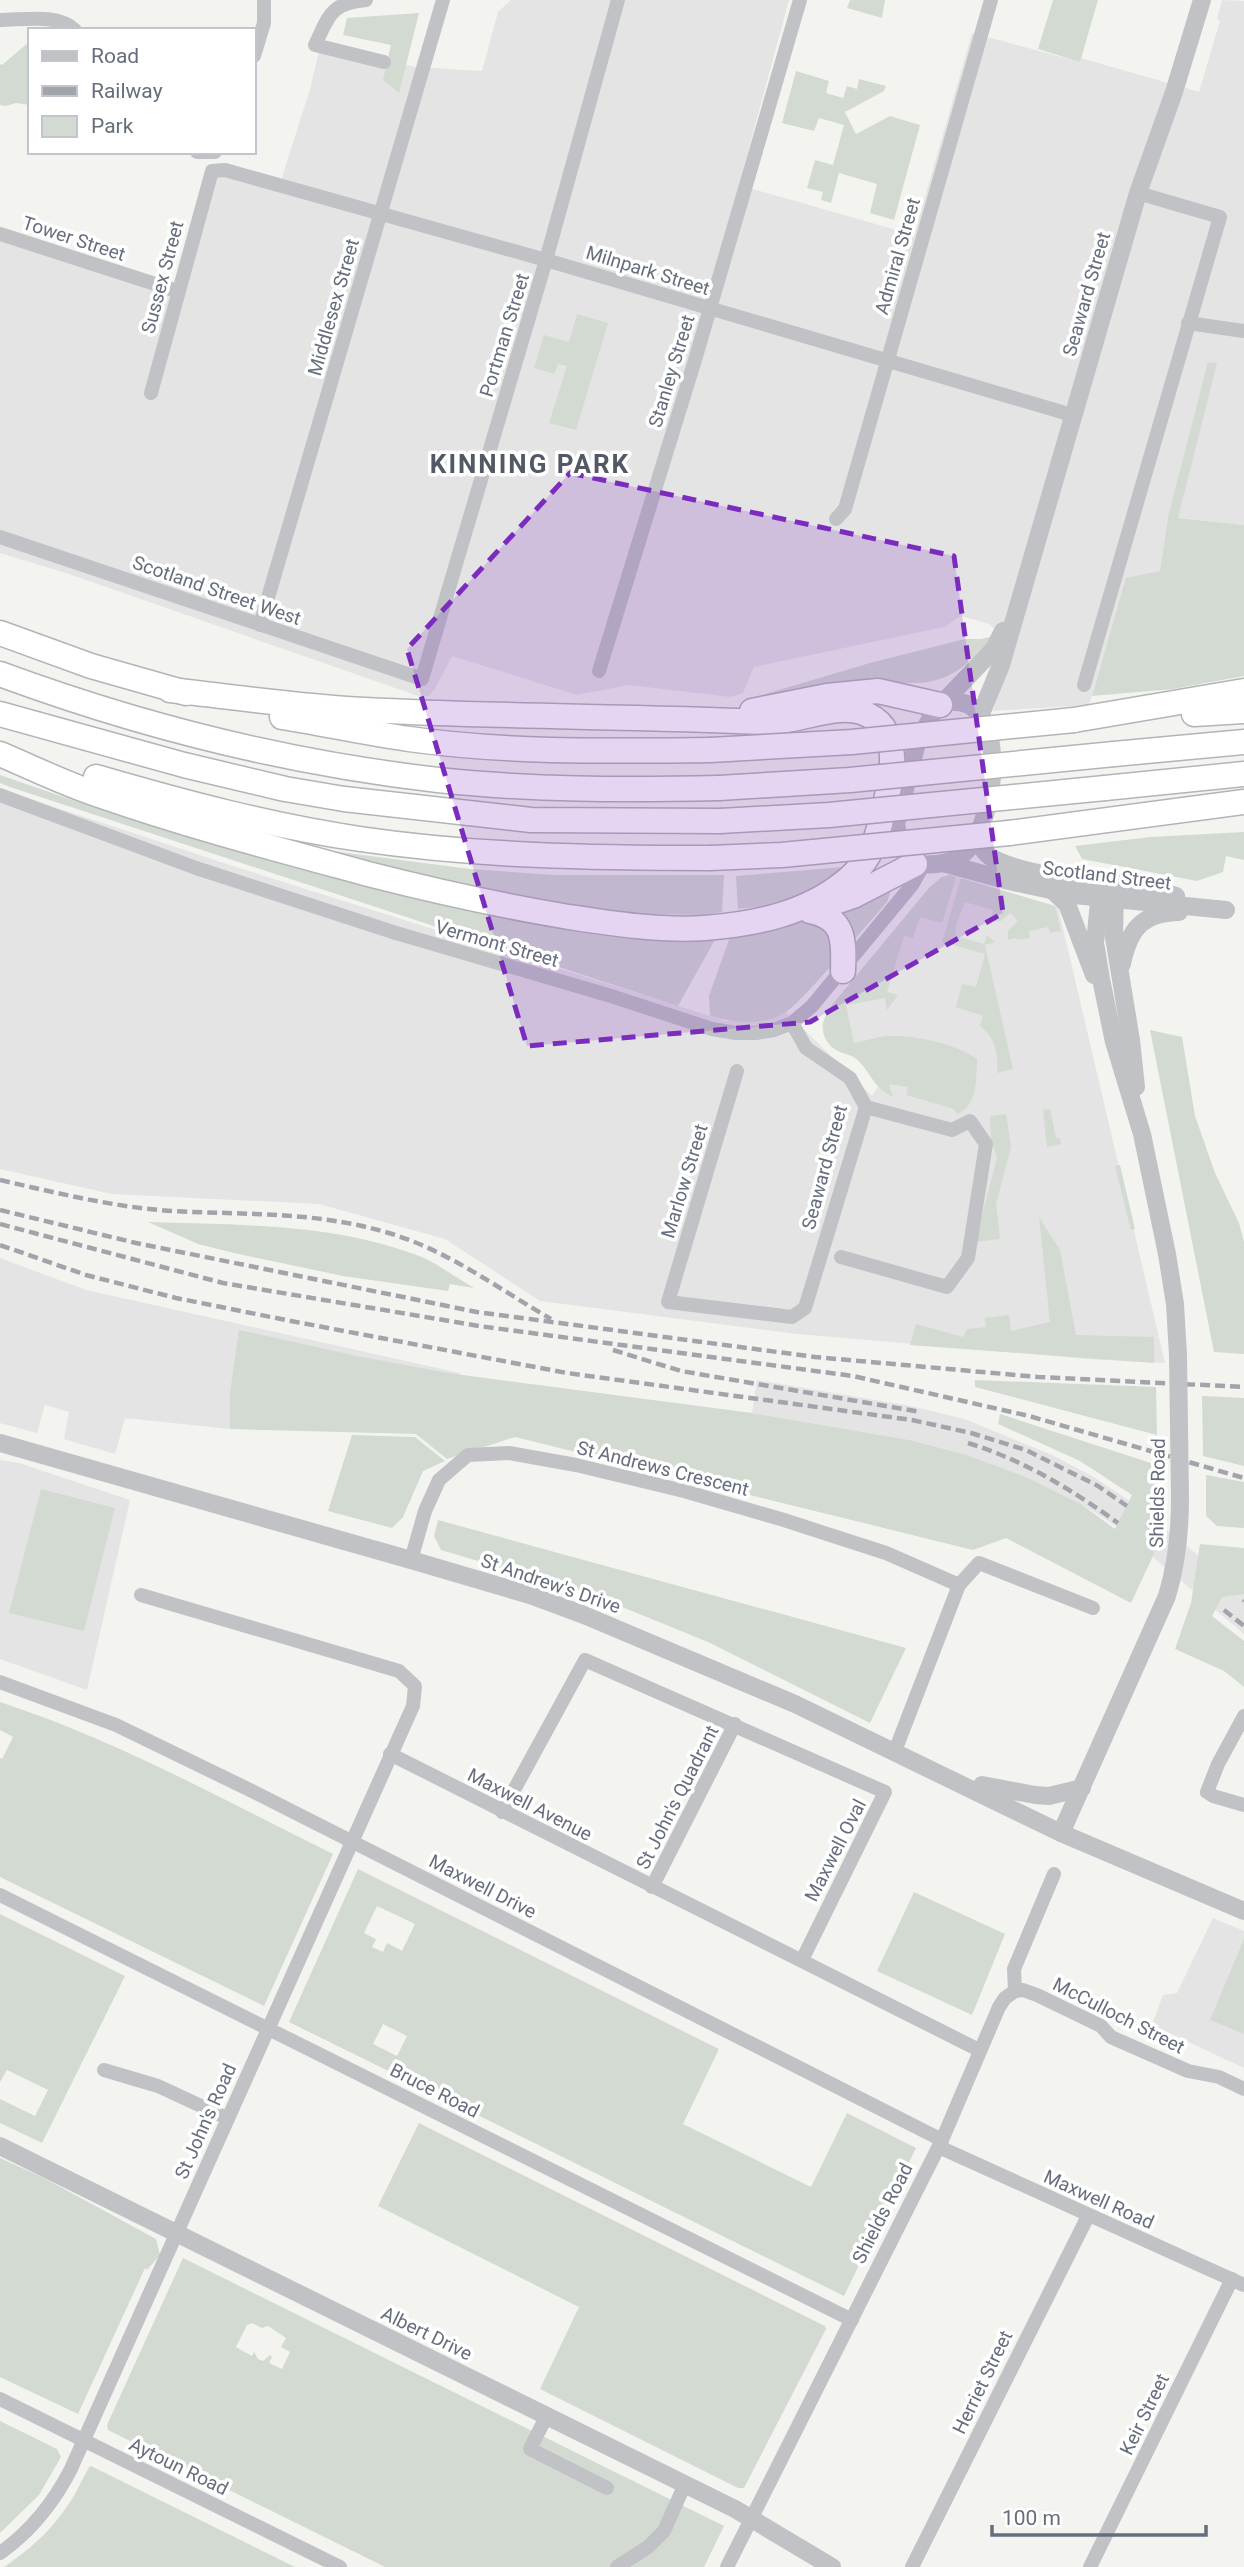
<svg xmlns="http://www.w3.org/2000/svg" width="1244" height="2567" viewBox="0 0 1244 2567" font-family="Roboto,sans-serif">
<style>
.built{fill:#e4e4e4}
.green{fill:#d3dad2;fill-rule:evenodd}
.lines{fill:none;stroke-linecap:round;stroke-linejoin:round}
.motorway-casing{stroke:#b2b4b8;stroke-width:27}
.minor{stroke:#c0c2c5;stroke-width:14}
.tertiary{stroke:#c0c2c5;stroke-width:18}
.motorway{stroke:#fff;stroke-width:24}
.rail{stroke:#a1a4aa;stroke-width:4.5;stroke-dasharray:10 5;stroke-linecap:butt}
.motorway-bridge-casing{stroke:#b2b4b8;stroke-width:27;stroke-linecap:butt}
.tertiary-bridge{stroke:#c0c2c5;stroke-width:18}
.motorway-bridge{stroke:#fff;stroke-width:24}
.marked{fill:#7b2cbf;fill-opacity:0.2;stroke:#7b2cbf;stroke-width:5;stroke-dasharray:14 9;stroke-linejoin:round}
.labels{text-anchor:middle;stroke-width:7;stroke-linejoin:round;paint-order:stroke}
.street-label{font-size:19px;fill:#666e7e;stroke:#fff}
.district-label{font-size:26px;font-weight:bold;letter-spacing:2px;fill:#535964;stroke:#fff}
</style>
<rect width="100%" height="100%" fill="#f3f4f0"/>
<!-- built -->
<g class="built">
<path d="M 511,0 L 789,0 L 739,185 L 914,235 L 972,33 L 1080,62 L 1081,58 L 1199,92 L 1220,21 L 1217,19 L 1222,0 L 1244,1 L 1244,525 L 1168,517 L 1160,572 L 1123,591 L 1089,705 L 993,711 L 1003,662 L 995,629 L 989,624 L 961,616 L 944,627 L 754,667 L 743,693 L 730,697 L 629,685 L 577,695 L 452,656 L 435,689 L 429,696 L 421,697 L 69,574 L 0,553 L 0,234 L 176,291 L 216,165 L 279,187 L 310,89 L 320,47 L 416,67 L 482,71 L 498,12 Z"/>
<path d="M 0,789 L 239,868 L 726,1021 L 775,1015 L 786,1012 L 872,1096 L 882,1080 L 887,1064 L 831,1047 L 823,1033 L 822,1024 L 828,1010 L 929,888 L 942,877 L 950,875 L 1058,907 L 1165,1363 L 1087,1359 L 798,1334 L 540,1301 L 445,1239 L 319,1204 L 112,1194 L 0,1169 Z"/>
<path d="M 0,1258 L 86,1290 L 460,1373 L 455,1423 L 230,1429 L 125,1418 L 115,1454 L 64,1439 L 69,1412 L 45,1405 L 37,1433 L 0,1423 Z"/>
<path d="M 757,1380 L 911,1406 L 964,1419 L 1052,1455 L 1092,1476 L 1130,1501 L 1244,1592 L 1244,1634 L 1116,1526 L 1081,1504 L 1026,1477 L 967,1455 L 910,1440 L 752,1413 Z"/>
<path d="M 0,1460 L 19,1463 L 130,1500 L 87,1690 L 0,1659 Z"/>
<path d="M 1213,1918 L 1244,1931 L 1244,2068 L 1152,2025 L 1163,1995 L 1177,1993 Z"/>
</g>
<!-- green -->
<g class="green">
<path d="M 850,0 L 885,0 L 882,18 L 847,8 Z"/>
<path d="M 1053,0 L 1098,0 L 1080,62 L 1038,49 Z"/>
<path d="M 419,13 L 399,93 L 383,80 L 391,45 L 343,35 L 347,18 Z"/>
<path d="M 29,42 L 30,105 L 16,103 L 6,106 L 0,105 L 0,64 L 2,65 Z"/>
<path d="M 796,71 L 829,81 L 826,93 L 843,98 L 847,86 L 857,89 L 859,79 L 886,86 L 884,91 L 845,112 L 856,134 L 890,116 L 920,125 L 894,220 L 870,213 L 877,184 L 839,173 L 831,203 L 821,200 L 823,192 L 807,188 L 815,160 L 833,165 L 844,125 L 819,118 L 814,131 L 782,123 Z"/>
<path d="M 577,314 L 608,323 L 576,430 L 549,423 L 567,366 L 558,364 L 554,374 L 534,368 L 544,335 L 569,342 Z"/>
<path d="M 1208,362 L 1217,363 L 1178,518 L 1244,525 L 1244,676 L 1173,689 L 1092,696 L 1126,578 L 1160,571 L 1168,517 Z"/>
<path d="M 994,636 C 960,675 939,689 886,681 L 759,702 L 759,696 L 870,663 L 965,639 L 981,639 Z"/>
<path d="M 0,775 L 81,803 L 358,883 L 717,936 L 678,1006 L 10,787 L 0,783 Z"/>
<path d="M 1244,832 L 1244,860 L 1226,856 L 1223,872 L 1197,881 L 1082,859 L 1075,846 L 1150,837 Z"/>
<path d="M 324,850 L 470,869 L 555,875 L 724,875 L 722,912 L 704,915 L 640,914 L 547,901 L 460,887 Z"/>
<path d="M 844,867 L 824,885 L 776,905 L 738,909 L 736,876 Z"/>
<path d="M 950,875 L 956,877 L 942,923 L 920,917 L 913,938 L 904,936 L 887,992 L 898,995 L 887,1010 L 885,998 L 846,1005 L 854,1043 C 865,1041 875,1037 887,1036 C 913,1034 956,1044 977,1059 C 976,1077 978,1107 957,1114 L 954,1109 L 906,1095 L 908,1087 L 889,1084 L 893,1097 C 872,1087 871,1071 855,1058 C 851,1055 844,1054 840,1052 C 821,1043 820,1027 828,1010 L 929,888 L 942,877 Z"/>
<path d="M 961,878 L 1055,906 L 1061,931 L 1050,933 L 1048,927 L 1029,931 L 1030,938 L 1017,940 L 1016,938 L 1008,940 L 1008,931 L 1018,921 L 1010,913 L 1001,921 L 991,922 L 993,910 L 965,902 L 956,925 L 955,936 L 984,944 L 987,935 L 995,942 L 985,945 L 1013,1069 L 997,1073 C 999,1056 995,1036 980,1026 L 983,1016 L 956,1007 L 962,984 L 976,987 L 985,954 L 942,942 Z"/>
<path d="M 895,880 L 887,902 L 853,941 L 833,907 Z"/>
<path d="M 809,916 L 829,923 L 837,960 C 824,973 799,1003 786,1012 C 763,1026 734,1023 710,1016 L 709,996 L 731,934 Z"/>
<path d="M 1150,1030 L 1182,1037 L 1195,1116 L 1215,1173 L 1239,1223 L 1244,1242 L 1244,1354 L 1214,1352 Z"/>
<path d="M 1050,1109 L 1056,1138 L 1060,1138 L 1061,1144 L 1047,1147 L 1043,1110 Z"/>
<path d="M 1006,1114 L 1011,1147 L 996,1204 L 1000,1239 L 975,1242 L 997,1158 L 991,1139 L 990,1116 Z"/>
<path d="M 1120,1165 L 1135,1229 L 1131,1230 L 1115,1166 Z"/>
<path d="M 1039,1217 L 1060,1250 L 1076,1335 L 1154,1337 L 1154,1363 L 910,1345 L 916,1324 L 963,1337 L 967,1329 L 986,1327 L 985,1318 L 1009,1315 L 1011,1331 L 1050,1322 Z"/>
<path d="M 148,1222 C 240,1225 337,1223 424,1258 C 441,1266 458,1279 474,1288 L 450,1284 L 448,1291 L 343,1276 L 234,1253 L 198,1244 Z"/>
<path d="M 239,1330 L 357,1356 L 448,1373 L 752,1413 L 910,1440 L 967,1455 L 1026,1477 L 1081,1504 L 1115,1529 L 1132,1495 L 1080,1461 L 998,1424 L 1000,1414 L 1157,1465 L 1160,1521 L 1153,1556 L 1131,1603 L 1006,1538 L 973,1550 L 515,1437 L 447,1459 L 416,1434 L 230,1429 L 230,1393 Z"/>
<path d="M 975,1380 L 1156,1387 L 1157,1435 L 975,1387 Z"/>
<path d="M 1202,1396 L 1244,1398 L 1244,1466 L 1203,1456 Z"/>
<path d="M 352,1435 L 415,1437 L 445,1461 L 423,1471 L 403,1517 L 392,1528 L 328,1511 Z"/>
<path d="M 1206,1475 L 1244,1482 L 1244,1528 L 1217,1526 L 1206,1516 Z"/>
<path d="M 41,1489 L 115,1508 L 84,1631 L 9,1613 Z"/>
<path d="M 438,1520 L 906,1648 L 870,1723 L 708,1642 L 590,1594 L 441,1550 L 434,1536 Z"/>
<path d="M 1200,1544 L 1244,1548 L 1244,1594 L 1222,1597 L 1212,1616 L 1244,1641 L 1244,1687 L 1224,1671 L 1175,1649 L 1191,1603 Z"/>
<path d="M 0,1702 C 116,1740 224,1800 333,1854 L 264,2006 L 0,1877 L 0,1758 L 2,1759 L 13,1737 L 0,1730 Z"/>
<path d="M 358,1869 L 719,2049 L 683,2124 L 811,2187 L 847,2113 L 916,2148 L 844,2296 L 289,2022 ZM 377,1906 L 415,1924 L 402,1951 L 387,1943 L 383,1952 L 372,1947 L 376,1939 L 364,1933 ZM 383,2024 L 407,2036 L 397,2056 L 373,2044 Z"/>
<path d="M 914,1892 L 1005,1934 L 972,2015 L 877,1971 Z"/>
<path d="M 0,1914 L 125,1976 L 42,2143 L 0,2123 L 0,2099 L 35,2116 L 48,2090 L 7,2070 L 0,2082 Z"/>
<path d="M 1244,1939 L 1244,2034 L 1210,2020 Z"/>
<path d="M 419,2123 L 825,2326 L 826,2329 L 744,2488 L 738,2488 L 540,2389 L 579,2307 L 378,2206 Z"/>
<path d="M 0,2158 L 44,2178 L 156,2239 L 160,2255 L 147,2270 L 145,2268 L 78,2414 L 0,2377 Z"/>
<path d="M 183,2258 L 724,2526 L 704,2567 L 385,2567 L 108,2430 L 107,2425 ZM 252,2323 L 262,2328 L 268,2326 L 286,2338 L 281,2347 L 290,2352 L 282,2369 L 269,2363 L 272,2357 L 270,2355 L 263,2361 L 258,2359 L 254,2352 L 252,2356 L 236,2347 L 247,2325 Z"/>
<path d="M 0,2421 L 57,2449 L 61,2457 L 39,2495 L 0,2533 Z"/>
<path d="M 90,2466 L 93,2467 L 295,2567 L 4,2567 C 29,2550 52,2530 68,2505 C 77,2493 82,2478 90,2466 Z"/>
</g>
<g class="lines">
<defs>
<g id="motorway">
<path d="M 0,633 L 91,666 L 186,693"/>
<path d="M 0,674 C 141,726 288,763 438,780 C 531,790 625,790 719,788"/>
<path d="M 752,711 L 827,696 L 878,691 L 940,705"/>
<path d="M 0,714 L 184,765 L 285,789 L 344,799 L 531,820 L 720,821"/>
<path d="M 1194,714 L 1244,711"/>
<path d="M 282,717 C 325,724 367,733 409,739 C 509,753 610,751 710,750"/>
<path d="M 1074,720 L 1244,691"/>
<path d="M 0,754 C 33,768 65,784 99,795 C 188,826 280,850 372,875 C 435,891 498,905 563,916 C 609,923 658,931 705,928 C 755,924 806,914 846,881 C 854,874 864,864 869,854 C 877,841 879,827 883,812 C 892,778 905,727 861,712 C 834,703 797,723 765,722 C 632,716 498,717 365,710 C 300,707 235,697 170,690"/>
<path d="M 1114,754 L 1244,742"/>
<path d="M 96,777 C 182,802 271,826 360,839 C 476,856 593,858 710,858"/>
<path d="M 1105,788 L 1244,774"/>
<path d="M 1009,833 L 1244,802"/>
<path d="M 827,905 L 853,896 L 915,864"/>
<path d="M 810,911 C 845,918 844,940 843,971"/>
</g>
</defs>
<!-- motorway casing -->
<use href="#motorway" class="motorway-casing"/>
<!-- minor -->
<g class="minor">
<path d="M 366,0 C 330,3 329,16 315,45 L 384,62"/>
<path d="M 0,20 C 23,20 57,13 75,30"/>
<path d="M 254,56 L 264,23 L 264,0"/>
<path d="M 197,152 L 215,152"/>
<path d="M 0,234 L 177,291"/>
<path d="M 1188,323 L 1244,331"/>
<path d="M 151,393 L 212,171 L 225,170 L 546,260 L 1072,415"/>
<path d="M 836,519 L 845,509 L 991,0"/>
<path d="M 0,537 L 422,679 L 546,260 L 618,0"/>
<path d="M 260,625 L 443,0"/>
<path d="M 599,671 L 695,360 L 800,0"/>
<path d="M 1084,685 L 1220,217 L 1138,193"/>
<path d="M 0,795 L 196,868 L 396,933 L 611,996 L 712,1029 L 736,1033 L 756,1033 L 774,1030 L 792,1023 L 812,1006 L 912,885 L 924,864"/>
<path d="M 737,1071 L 668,1302 L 792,1317 L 805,1308 L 866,1107 L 850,1078 L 806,1048 L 792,1023"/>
<path d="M 841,1257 L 947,1287 L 968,1258 L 986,1144 L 970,1121 L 952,1130 L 866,1107"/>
<path d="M 411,1560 L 425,1511 L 439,1480 L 468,1455 L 509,1453 L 576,1465 L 684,1491 L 784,1520 L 886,1553 L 959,1585 L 979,1563 L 1093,1608"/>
<path d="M 0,1682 L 116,1725 L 252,1791 L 942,2140"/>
<path d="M 1244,1716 L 1218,1764 L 1207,1792 L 1213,1796 L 1244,1805"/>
<path d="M 895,1751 L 959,1585"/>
<path d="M 390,1754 L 979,2050"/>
<path d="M 502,1812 L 585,1660 L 885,1792 L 802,1960"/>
<path d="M 652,1887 L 735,1724"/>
<path d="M 0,1895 L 852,2320"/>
<path d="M 1015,1991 L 1023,1990 L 1037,1995 L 1101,2026 L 1111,2037 L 1188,2071 L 1219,2077 L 1244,2089"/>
<path d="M 104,2070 L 158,2086 L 227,2118"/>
<path d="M 939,2147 L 1244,2285"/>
<path d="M 0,2399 L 340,2567"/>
<path d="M 547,2415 L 530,2449 L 607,2488"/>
<path d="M 0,2553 C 30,2532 53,2503 70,2471 L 413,1706 L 415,1686 L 399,1671 L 141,1595"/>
<path d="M 617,2567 L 648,2547 L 664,2531 L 685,2484"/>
<path d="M 727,2567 L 942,2140 L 999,2007 L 1005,1998 L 1015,1991 L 1014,1969 L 1054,1874"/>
<path d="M 912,2567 L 1088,2216"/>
<path d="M 1090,2567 L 1232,2279"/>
</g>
<!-- tertiary -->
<g class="tertiary">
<path d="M 944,703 C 1013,687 998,828 962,855 C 949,865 931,865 915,864 L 906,856 L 900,844 L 896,824 L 917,743 L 934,712 L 994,649 L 1003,631"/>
<path d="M 980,716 L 1001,665 L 1138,193 L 1174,92 L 1202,0"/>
<path d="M 976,838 C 981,846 985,855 994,859 C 1029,876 1079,879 1117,883 C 1138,885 1157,891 1176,896"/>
<path d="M 943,863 L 1009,881 L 1074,895 L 1226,910"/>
<path d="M 1101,882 L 1095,943 L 1101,979 L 1114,1042 L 1142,1134 L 1167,1254 L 1175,1304 L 1178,1355"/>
<path d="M 1115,890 L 1114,937 L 1131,1040 L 1136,1087"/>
<path d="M 1054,892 L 1067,904 L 1094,975"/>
<path d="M 1122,964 C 1129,930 1141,913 1179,912"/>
<path d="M 0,1443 L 411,1560 L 530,1595 L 584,1615 L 795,1704 L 1061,1833 L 1244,1911"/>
<path d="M 982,1785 L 1035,1795 L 1049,1796 L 1082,1788"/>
<path d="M 1061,1833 L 1167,1596 C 1177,1563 1180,1532 1180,1498"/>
<path d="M 0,2146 L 735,2509 L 832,2567"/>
</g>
<!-- motorway -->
<use href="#motorway" class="motorway"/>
<!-- rail -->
<g class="rail">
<path d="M 0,1180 C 57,1193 113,1207 172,1211 C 248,1215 318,1211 392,1234 C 450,1252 499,1289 551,1319"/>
<path d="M 0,1210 L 136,1243 L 477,1312 L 815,1357 L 1038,1377 L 1244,1387"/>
<path d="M 0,1224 L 223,1283 L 479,1326 L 853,1376 L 1029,1416 L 1244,1478"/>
<path d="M 0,1245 L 86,1275 L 176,1298 L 291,1321 L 567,1373 L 912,1420 L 971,1433 L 1026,1450 L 1098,1486 L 1127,1506"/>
<path d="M 613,1350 L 681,1371 L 921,1412"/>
<path d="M 968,1443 C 1023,1460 1071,1489 1118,1523"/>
<path d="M 1243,1600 L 1244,1601"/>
<path d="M 1224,1610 L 1244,1626"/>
</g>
<defs>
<g id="motorway-bridge">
<path d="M 710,750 L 852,742 L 1074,720"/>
<path d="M 719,788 L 850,780 L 1114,754"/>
<path d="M 720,821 L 829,815 L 1105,788"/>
<path d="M 710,858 L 782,855 L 1009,833"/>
</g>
</defs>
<!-- motorway-bridge casing -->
<use href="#motorway-bridge" class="motorway-bridge-casing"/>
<!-- tertiary-bridge -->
<path class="tertiary-bridge" d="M 1178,1355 L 1180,1498"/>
<!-- motorway-bridge -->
<use href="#motorway-bridge" class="motorway-bridge"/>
</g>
<!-- marked area -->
<path class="marked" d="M 570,473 L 954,556 L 1003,913 L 810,1022 L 527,1046 L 407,649 Z"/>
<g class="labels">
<!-- street labels -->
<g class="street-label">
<text transform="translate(74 238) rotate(18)" y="7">Tower Street</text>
<text transform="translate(897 256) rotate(-74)" y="7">Admiral Street</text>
<text transform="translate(648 270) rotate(17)" y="7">Milnpark Street</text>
<text transform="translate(162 277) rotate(-75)" y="7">Sussex Street</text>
<text transform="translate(1086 294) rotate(-74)" y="7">Seaward Street</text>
<text transform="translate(333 307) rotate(-74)" y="7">Middlesex Street</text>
<text transform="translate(504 335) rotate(-73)" y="7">Portman Street</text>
<text transform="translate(671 371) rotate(-73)" y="7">Stanley Street</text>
<text transform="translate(217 590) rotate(19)" y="7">Scotland Street West</text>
<text transform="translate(1107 875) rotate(7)" y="7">Scotland Street</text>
<text transform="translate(497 943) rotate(16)" y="7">Vermont Street</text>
<text transform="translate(824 1167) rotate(-75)" y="7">Seaward Street</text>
<text transform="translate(684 1181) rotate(-73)" y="7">Marlow Street</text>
<text transform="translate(663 1468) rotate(14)" y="7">St Andrews Crescent</text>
<text transform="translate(1157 1493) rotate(-89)" y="7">Shields Road</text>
<text transform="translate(551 1583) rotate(19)" y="7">St Andrew's Drive</text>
<text transform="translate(677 1797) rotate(-63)" y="7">St John's Quadrant</text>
<text transform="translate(530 1804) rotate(27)" y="7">Maxwell Avenue</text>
<text transform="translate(835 1850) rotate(-63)" y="7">Maxwell Oval</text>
<text transform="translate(483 1886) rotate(27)" y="7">Maxwell Drive</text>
<text transform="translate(1119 2015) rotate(27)" y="7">McCulloch Street</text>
<text transform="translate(435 2090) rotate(27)" y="7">Bruce Road</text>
<text transform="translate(205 2121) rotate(-66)" y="7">St John's Road</text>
<text transform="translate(1099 2199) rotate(24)" y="7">Maxwell Road</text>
<text transform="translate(882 2213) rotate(-63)" y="7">Shields Road</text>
<text transform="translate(427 2333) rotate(26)" y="7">Albert Drive</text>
<text transform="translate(982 2382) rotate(-64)" y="7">Herriet Street</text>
<text transform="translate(1144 2414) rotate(-64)" y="7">Keir Street</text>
<text transform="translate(179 2466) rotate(26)" y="7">Aytoun Road</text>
</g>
<!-- district labels -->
<g class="district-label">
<text x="530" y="473">KINNING PARK</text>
</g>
</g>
<!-- legend -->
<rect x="28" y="28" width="228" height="126" fill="#ffffff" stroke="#c2c5cb" stroke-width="2"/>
<rect x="42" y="51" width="35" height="10" fill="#c0c2c5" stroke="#c2c5cb" stroke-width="2"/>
<text x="91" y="63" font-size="21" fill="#666e7e">Road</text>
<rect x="42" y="86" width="35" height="10" fill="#a1a4aa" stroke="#c2c5cb" stroke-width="2"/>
<text x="91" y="98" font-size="21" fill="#666e7e">Railway</text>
<rect x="42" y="116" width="35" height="21" fill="#d3dad2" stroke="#c2c5cb" stroke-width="2"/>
<text x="91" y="133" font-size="21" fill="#666e7e">Park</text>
<!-- scale -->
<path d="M992 2525v10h214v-10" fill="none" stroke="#666e7e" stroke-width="3.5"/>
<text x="1002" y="2525" font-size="21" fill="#666e7e" stroke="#ffffff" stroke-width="5" paint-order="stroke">100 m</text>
</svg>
